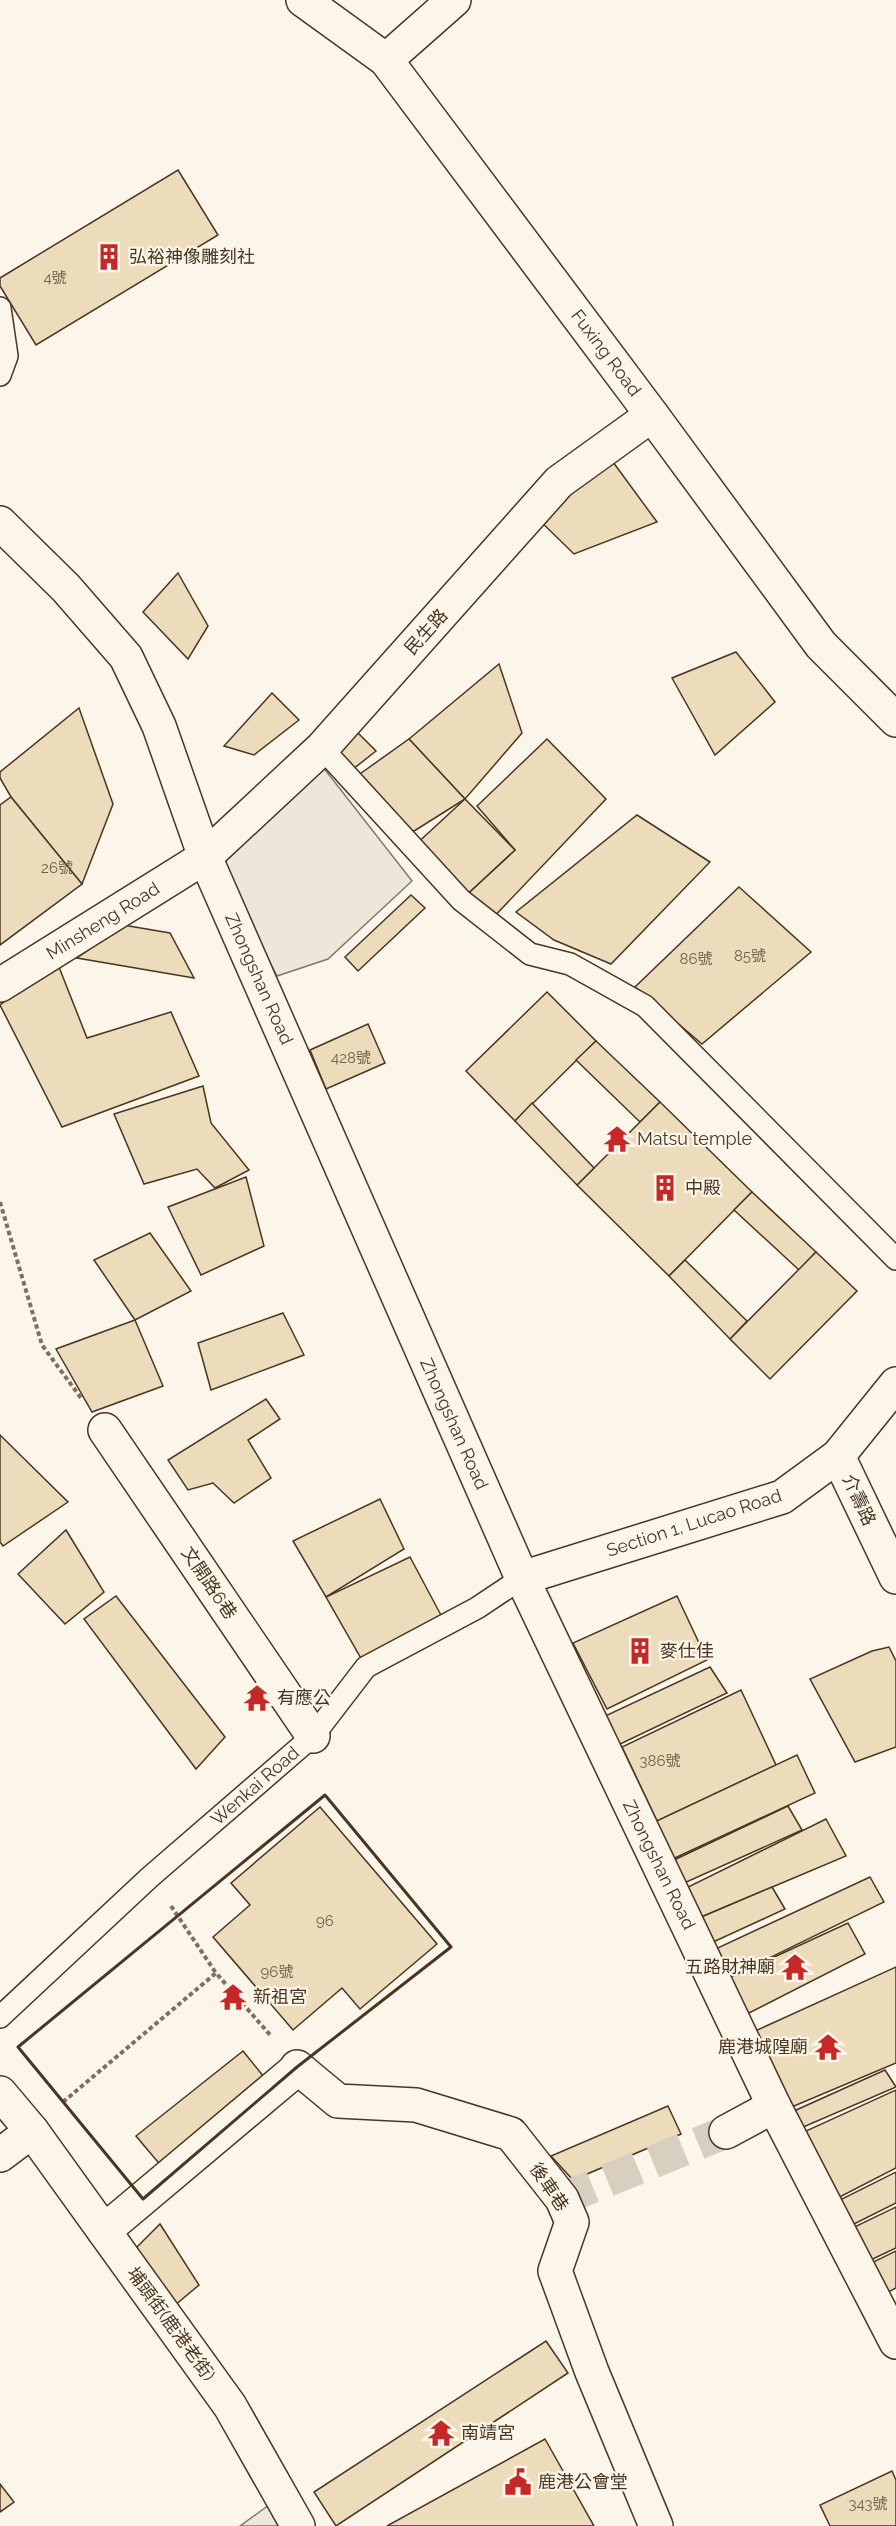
<svg xmlns="http://www.w3.org/2000/svg" width="896" height="2526" viewBox="0 0 896 2526" font-family="Raleway,'Noto Sans TC',sans-serif">
<style>
.parking{fill:#ede7d9;stroke:#887966;stroke-width:1.5}
.building{fill:#ecdcbc;stroke:#4a3520;stroke-width:1.5}
.lines{fill:none;stroke-linecap:round;stroke-linejoin:round}
.street-tunnel{stroke:#d8cfc1;stroke-width:33;stroke-dasharray:33 16;stroke-linecap:butt}
.lane-casing{stroke:#4a3520;stroke-width:24}
.street-casing{stroke:#4a3520;stroke-width:36}
.secondary-casing{stroke:#4a3520;stroke-width:36}
.path{stroke:#7f6f5c;stroke-width:4;stroke-dasharray:4.5 3;stroke-linecap:butt}
.lane{stroke:#fbf6e9;stroke-width:21}
.street{stroke:#fbf6e9;stroke-width:33}
.secondary{stroke:#fbf6e9;stroke-width:33}
.wall{stroke:#4a3520;stroke-width:3}
.labels{text-anchor:middle;stroke-width:4.5;stroke-linejoin:round;paint-order:stroke}
.number-label{font-size:15px;fill:#725f47}
.poi-label{font-size:18px;fill:#4a3520;stroke:#fbf6e9;text-anchor:start}
.street-label{font-size:18px;fill:#4a3520;stroke:#fbf6e9}
</style>
<rect width="100%" height="100%" fill="#fbf6e9"/>
<!-- parking -->
<g class="parking">
<path d="M 319,762 L 412,881 L 328,959 L 277,976 L 213,859 Z"/>
<path d="M 276,2500 L 290,2526 L 240,2526 Z"/>
</g>
<!-- building -->
<g class="building">
<path d="M 178,170 L 218,235 L 36,345 L 0,286 L 0,278 Z"/>
<path d="M 613,462 L 657,522 L 574,554 L 532,513 Z"/>
<path d="M 178,573 L 208,626 L 188,659 L 143,612 Z"/>
<path d="M 736,652 L 775,702 L 715,755 L 672,678 Z"/>
<path d="M 499,664 L 522,733 L 465,799 L 409,739 Z"/>
<path d="M 272,693 L 299,720 L 254,755 L 224,746 Z"/>
<path d="M 79,708 L 113,804 L 82,884 L 11,797 L 0,778 L 0,772 Z"/>
<path d="M 356,731 L 376,751 L 348,773 L 333,751 Z"/>
<path d="M 409,739 L 465,799 L 411,833 L 357,776 Z"/>
<path d="M 547,739 L 606,799 L 489,922 L 461,900 L 515,850 L 477,806 Z"/>
<path d="M 11,797 L 82,884 L 0,945 L 0,805 Z"/>
<path d="M 465,799 L 515,850 L 461,900 L 412,848 Z"/>
<path d="M 637,815 L 710,862 L 611,964 L 554,940 L 516,912 Z"/>
<path d="M 739,887 L 811,952 L 702,1044 L 635,987 Z"/>
<path d="M 411,895 L 425,908 L 358,971 L 345,957 Z"/>
<path d="M 123,925 L 170,933 L 194,978 L 77,958 Z"/>
<path d="M 57,962 L 87,1038 L 171,1012 L 199,1076 L 62,1127 L 0,1005 Z"/>
<path d="M 547,992 L 596,1041 L 515,1121 L 466,1071 Z"/>
<path d="M 368,1024 L 385,1063 L 326,1089 L 310,1050 Z"/>
<path d="M 596,1041 L 660,1102 L 640,1122 L 576,1060 Z"/>
<path d="M 203,1086 L 211,1123 L 249,1170 L 215,1188 L 197,1169 L 144,1184 L 114,1114 Z"/>
<path d="M 660,1102 L 752,1192 L 669,1276 L 577,1185 Z"/>
<path d="M 532,1103 L 594,1168 L 577,1185 L 515,1121 Z"/>
<path d="M 246,1177 L 264,1246 L 201,1275 L 168,1207 Z"/>
<path d="M 752,1192 L 816,1252 L 799,1270 L 734,1210 Z"/>
<path d="M 150,1233 L 191,1291 L 135,1320 L 94,1260 Z"/>
<path d="M 816,1252 L 857,1291 L 770,1379 L 730,1339 Z"/>
<path d="M 685,1260 L 747,1321 L 730,1339 L 669,1276 Z"/>
<path d="M 283,1313 L 304,1355 L 211,1390 L 198,1343 Z"/>
<path d="M 135,1320 L 163,1386 L 92,1412 L 56,1349 Z"/>
<path d="M 266,1399 L 280,1419 L 248,1440 L 271,1478 L 234,1503 L 213,1483 L 188,1490 L 168,1460 Z"/>
<path d="M 0,1435 L 68,1502 L 3,1546 L 0,1542 Z"/>
<path d="M 380,1499 L 404,1549 L 326,1597 L 293,1541 Z"/>
<path d="M 66,1530 L 104,1592 L 65,1624 L 18,1574 Z"/>
<path d="M 410,1557 L 450,1632 L 366,1667 L 326,1597 Z"/>
<path d="M 116,1596 L 225,1737 L 196,1769 L 84,1619 Z"/>
<path d="M 677,1596 L 707,1660 L 607,1709 L 573,1643 Z"/>
<path d="M 889,1647 L 896,1661 L 896,1747 L 855,1762 L 810,1679 L 872,1651 Z"/>
<path d="M 710,1667 L 727,1693 L 616,1746 L 603,1717 Z"/>
<path d="M 741,1690 L 776,1765 L 657,1821 L 622,1747 Z"/>
<path d="M 797,1755 L 815,1793 L 664,1863 L 646,1826 Z"/>
<path d="M 788,1806 L 802,1830 L 682,1884 L 674,1860 Z"/>
<path d="M 320,1807 L 437,1944 L 360,2009 L 342,1988 L 293,2030 L 213,1937 L 250,1905 L 231,1883 Z"/>
<path d="M 826,1819 L 846,1856 L 699,1918 L 682,1890 Z"/>
<path d="M 870,1877 L 884,1902 L 722,1981 L 709,1952 Z"/>
<path d="M 772,1887 L 785,1909 L 711,1943 L 699,1918 Z"/>
<path d="M 848,1923 L 865,1954 L 743,2016 L 722,1981 Z"/>
<path d="M 896,1967 L 896,2063 L 787,2109 L 753,2032 Z"/>
<path d="M 243,2051 L 268,2082 L 163,2168 L 136,2136 Z"/>
<path d="M 885,2070 L 896,2087 L 801,2128 L 794,2111 Z"/>
<path d="M 896,2090 L 896,2168 L 828,2203 L 795,2136 Z"/>
<path d="M 668,2106 L 681,2134 L 573,2180 L 551,2156 Z"/>
<path d="M 896,2172 L 896,2203 L 842,2230 L 830,2205 Z"/>
<path d="M 896,2207 L 896,2248 L 860,2265 L 844,2232 Z"/>
<path d="M 160,2224 L 199,2285 L 168,2311 L 129,2255 Z"/>
<path d="M 896,2251 L 896,2288 L 879,2297 L 861,2268 Z"/>
<path d="M 546,2341 L 568,2373 L 336,2526 L 314,2492 Z"/>
<path d="M 545,2439 L 594,2526 L 387,2526 Z"/>
<path d="M 892,2471 L 896,2480 L 896,2526 L 830,2526 L 820,2505 Z"/>
<path d="M 0,2484 L 14,2502 L 0,2512 Z"/>
</g>
<g class="lines">
<!-- street-tunnel -->
<path class="street-tunnel" d="M 562,2199 L 726,2132"/>
<defs>
<g id="lane">
<path d="M 0,308 L 7,356 L 0,375"/>
<path d="M 322,748 L 461,900 L 530,954 L 570,964 L 645,1006 L 896,1259"/>
<path d="M 0,2017 L 150,1877 L 313,1736 L 366,1667 L 477,1608 L 522,1578"/>
</g>
<g id="street">
<path d="M 386,60 L 454,0"/>
<path d="M 0,985 L 205,857 L 322,748 L 559,482 L 652,415"/>
<path d="M 105,1430 L 313,1736"/>
<path d="M 838,1456 L 896,1577"/>
<path d="M 522,1578 L 782,1497 L 838,1456 L 896,1384"/>
<path d="M 297,2067 L 338,2101 L 416,2105 L 511,2134 L 562,2199 L 572,2222 L 555,2271 L 592,2372 L 656,2526"/>
<path d="M 0,2093 L 32,2131 L 230,2406 L 298,2526"/>
<path d="M 726,2132 L 774,2106"/>
<path d="M 0,2155 L 32,2131"/>
<path d="M 104,2231 L 298,2068"/>
</g>
<g id="secondary">
<path d="M 303,0 L 386,60 L 652,415 L 821,645 L 896,720"/>
<path d="M 0,523 L 66,588 L 126,657 L 159,726 L 205,857 L 522,1578 L 774,2106 L 896,2342"/>
</g>
</defs>
<!-- lane casing -->
<use href="#lane" class="lane-casing"/>
<!-- street casing -->
<use href="#street" class="street-casing"/>
<!-- secondary casing -->
<use href="#secondary" class="secondary-casing"/>
<!-- path -->
<g class="path">
<path d="M 0,1202 L 42,1345 L 81,1398"/>
<path d="M 171,1906 L 216,1973"/>
<path d="M 63,2102 L 216,1973 L 271,2036"/>
</g>
<!-- lane -->
<use href="#lane" class="lane"/>
<!-- street -->
<use href="#street" class="street"/>
<!-- secondary -->
<use href="#secondary" class="secondary"/>
<!-- wall -->
<path class="wall" d="M 325,1795 L 451,1947 L 297,2067 L 143,2199 L 18,2047 Z"/>
</g>
<!-- icons -->
<defs>
<symbol id="building-bare" viewBox="-9 -9 18 18"><path d="M-4-6H4V6H1V3H-1V6H-4ZM-2.5-4.3h1.7v1.8h-1.7ZM.8-4.3h1.7v1.8H.8ZM-2.5-1h1.7V.8h-1.7ZM.8-1h1.7V.8H.8Z" fill="#c62828" stroke="#fbf6e9" stroke-width="2.5" paint-order="stroke"/></symbol>
<symbol id="temple-bare" viewBox="-9 -9 18 18"><path d="M0-6L5-2H3V0L6.5 2.5H4V6H1.5V3h-3V6H-4V2.5H-6.5L-3 0V-2H-5Z" fill="#c62828" stroke="#fbf6e9" stroke-width="2.5" paint-order="stroke"/></symbol>
<symbol id="civic-bare" viewBox="-9 -9 18 18"><path d="M-.6-6.5H3V-4.5H.6V-3L4-1V1h2V6H-6V1h2V-1L-.6-3ZM-1.2 2.5V6h2.4V2.5Z" fill="#c62828" stroke="#fbf6e9" stroke-width="2.5" paint-order="stroke"/></symbol>
</defs>
<g fill-rule="evenodd">
<use href="#building-bare" x="90" y="238" width="38" height="38"/>
<use href="#temple-bare" x="598" y="1120" width="38" height="38"/>
<use href="#building-bare" x="646" y="1169" width="38" height="38"/>
<use href="#building-bare" x="621" y="1632" width="38" height="38"/>
<use href="#temple-bare" x="238" y="1679" width="38" height="38"/>
<use href="#temple-bare" x="776" y="1948" width="38" height="38"/>
<use href="#temple-bare" x="214" y="1978" width="38" height="38"/>
<use href="#temple-bare" x="809" y="2028" width="38" height="38"/>
<use href="#temple-bare" x="422" y="2414" width="38" height="38"/>
<use href="#civic-bare" x="499" y="2463" width="38" height="38"/>
</g>
<g class="labels">
<!-- number labels -->
<g class="number-label">
<text x="55" y="283">4號</text>
<text x="57" y="873">26號</text>
<text x="750" y="961">85號</text>
<text x="696" y="964">86號</text>
<text x="351" y="1063">428號</text>
<text x="660" y="1766">386號</text>
<text x="325" y="1926">96</text>
<text x="277" y="1977">96號</text>
<text x="868" y="2509">343號</text>
</g>
<!-- poi labels -->
<g class="poi-label">
<text x="129" y="263">弘裕神像雕刻社</text>
<text x="637" y="1145">Matsu temple</text>
<text x="685" y="1194">中殿</text>
<text x="660" y="1657">麥仕佳</text>
<text x="277" y="1704">有應公</text>
<text x="775" y="1973" text-anchor="end">五路財神廟</text>
<text x="253" y="2003">新祖宮</text>
<text x="808" y="2053" text-anchor="end">鹿港城隍廟</text>
<text x="461" y="2439">南靖宮</text>
<text x="538" y="2488">鹿港公會堂</text>
</g>
<!-- street labels -->
<g class="street-label">
<text transform="translate(606 353) rotate(53)" y="6">Fuxing Road</text>
<text transform="translate(426 632) rotate(-48)" y="6">民生路</text>
<text transform="translate(103 921) rotate(-32)" y="6">Minsheng Road</text>
<text transform="translate(259 979) rotate(66)" y="6">Zhongshan Road</text>
<text transform="translate(454 1424) rotate(66)" y="6">Zhongshan Road</text>
<text transform="translate(859 1500) rotate(65)" y="6">介壽路</text>
<text transform="translate(694 1523) rotate(-18)" y="6">Section 1, Lucao Road</text>
<text transform="translate(209 1583) rotate(56)" y="6">文開路6巷</text>
<text transform="translate(255 1786) rotate(-41)" y="6">Wenkai Road</text>
<text transform="translate(659 1865) rotate(64)" y="6">Zhongshan Road</text>
<text transform="translate(549 2187) rotate(56)" y="6">後車巷</text>
<text transform="translate(171 2324) rotate(54)" y="6">埔頭街(鹿港老街)</text>
</g>
</g>
</svg>
